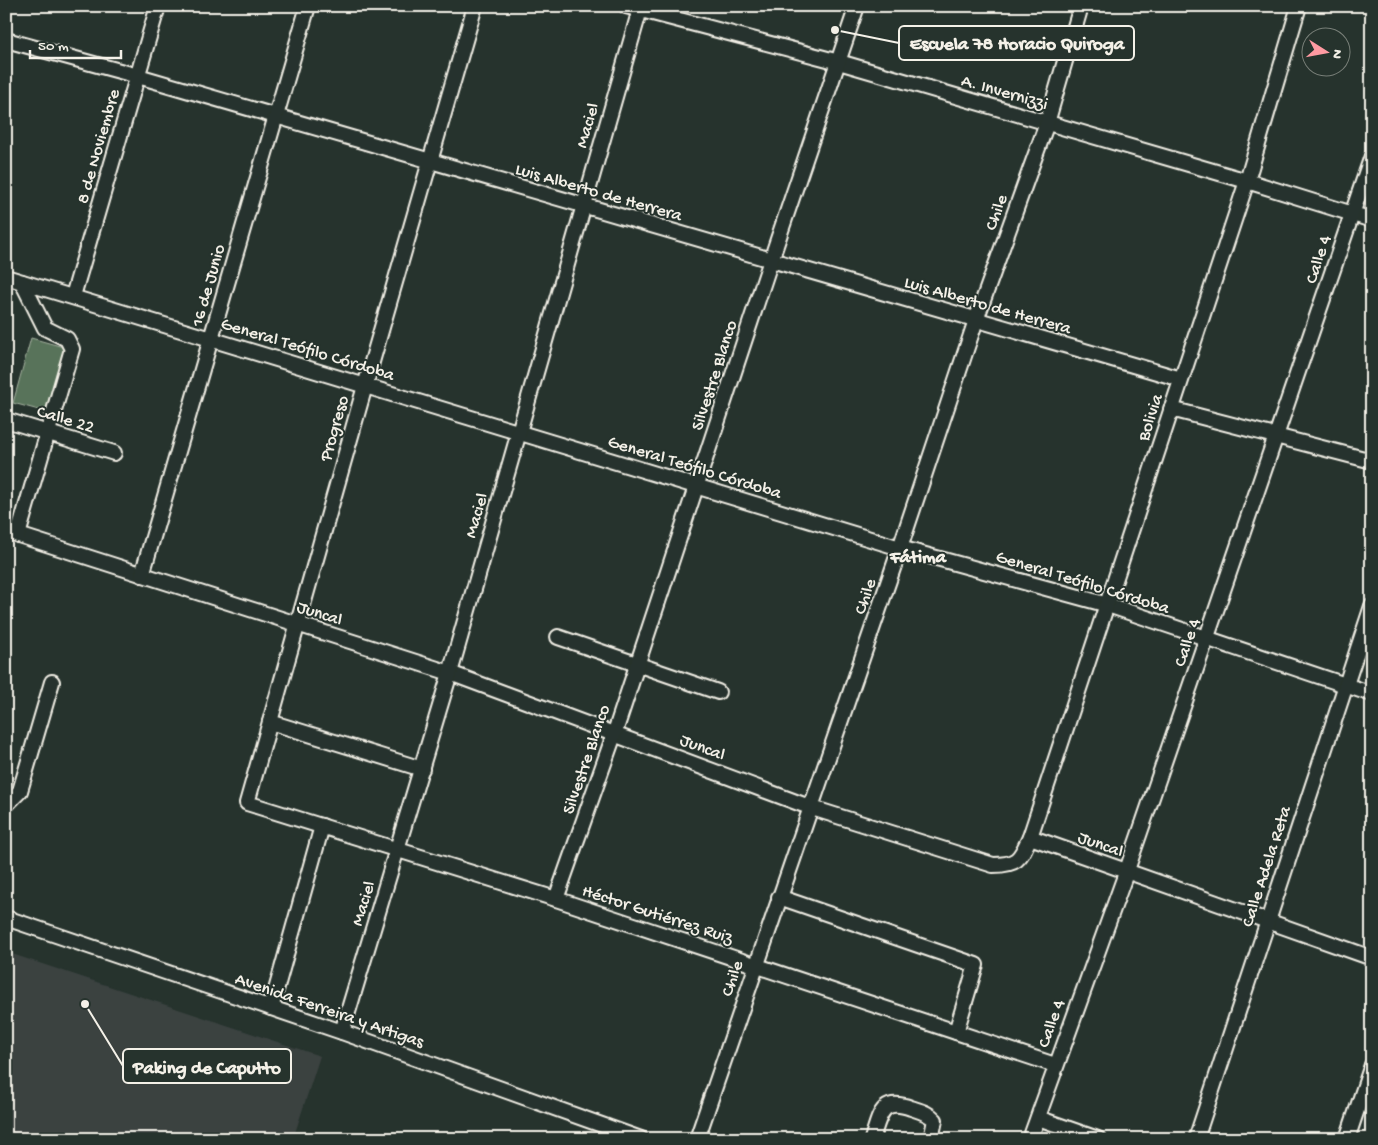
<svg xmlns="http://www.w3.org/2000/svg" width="1378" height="1145" viewBox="0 0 1378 1145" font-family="'Gochi Hand',sans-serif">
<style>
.built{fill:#3b4241}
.green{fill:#58735a;stroke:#a6b2a1}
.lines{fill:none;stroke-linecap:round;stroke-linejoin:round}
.minor-casing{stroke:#f4f1e8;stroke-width:18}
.minor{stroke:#26332d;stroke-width:14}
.labels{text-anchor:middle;stroke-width:4;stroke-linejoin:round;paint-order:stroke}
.street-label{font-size:18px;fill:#f4f1e8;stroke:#26332d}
.neighbourhood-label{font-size:19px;font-weight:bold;fill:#f4f1e8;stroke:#26332d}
.leader{fill:none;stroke:#f4f1e8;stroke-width:2}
.callout-dot{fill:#f4f1e8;stroke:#26332d;stroke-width:2}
.callout{fill:#26332d;stroke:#f4f1e8;stroke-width:2}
.callout-label{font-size:19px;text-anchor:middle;font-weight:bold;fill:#f4f1e8}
</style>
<rect width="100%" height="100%" fill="#26332d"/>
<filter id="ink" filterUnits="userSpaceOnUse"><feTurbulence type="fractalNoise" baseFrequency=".02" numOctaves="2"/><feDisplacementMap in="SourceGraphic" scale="10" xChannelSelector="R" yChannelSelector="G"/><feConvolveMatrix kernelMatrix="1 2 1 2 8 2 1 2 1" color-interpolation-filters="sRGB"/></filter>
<g filter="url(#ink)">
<!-- built -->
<path class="built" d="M 6,952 L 320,1056 L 293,1139 L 6,1139 Z"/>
<!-- green -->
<path class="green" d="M 31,338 L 67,348 L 50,413 L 13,403 Z"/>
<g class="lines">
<defs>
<g id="minor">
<path d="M 475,6 L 365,386 L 247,803 L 556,899 L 1055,1065"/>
<path d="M 626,6 L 839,62 L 1247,181 L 1372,220"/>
<path d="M 6,40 L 138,76 L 1181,379"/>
<path d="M 6,277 L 900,548 L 1108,605 L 1372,694"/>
<path d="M 73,296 L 158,6"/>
<path d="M 1171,409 L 1372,461"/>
<path d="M 6,420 L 114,453"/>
<path d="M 6,531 L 450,673 L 812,808 L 993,865 C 1019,865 1020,858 1030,837 L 1247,181 L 1299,6"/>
<path d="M 18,535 L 72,349 L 67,339 L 45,328 L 22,282"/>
<path d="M 142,575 L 308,6"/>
<path d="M 558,637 L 718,692"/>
<path d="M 270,722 L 422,769"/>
<path d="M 6,805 L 20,791 L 52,682"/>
<path d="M 1030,837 L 1372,958"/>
<path d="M 779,897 L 976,965 L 956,1032"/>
<path d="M 556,899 L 615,732 L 771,260 L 857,6"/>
<path d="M 6,918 L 342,1032 L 641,1139"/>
<path d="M 271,1008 L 322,826"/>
<path d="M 342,1032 L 450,673 L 641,6"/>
<path d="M 1038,1118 L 1098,1139"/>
<path d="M 697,1139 L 900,548 L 976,320 L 1047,123 L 1081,6"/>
<path d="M 872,1139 C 880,1115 881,1097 911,1108 C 920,1111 929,1113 935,1120 L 931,1139"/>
<path d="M 1030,1139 L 1126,873 L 1372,156"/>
<path d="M 1196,1139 L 1372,606"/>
<path d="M 1347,1139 L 1372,1065"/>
</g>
</defs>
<!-- minor casing -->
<use href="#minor" class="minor-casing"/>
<!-- minor -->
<use href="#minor" class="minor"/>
</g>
</g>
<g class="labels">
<!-- street labels -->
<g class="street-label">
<text transform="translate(1005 91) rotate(16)" y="6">A. Invernizzi</text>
<text transform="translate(586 125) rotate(-74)" y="6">Maciel</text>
<text transform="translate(97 146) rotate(-74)" y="6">8 de Noviembre</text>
<text transform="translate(599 191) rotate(16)" y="6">Luis Alberto de Herrera</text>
<text transform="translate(995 212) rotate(-70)" y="6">Chile</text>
<text transform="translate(1317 259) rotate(-72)" y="6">Calle 4</text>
<text transform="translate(207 285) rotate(-74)" y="6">16 de Junio</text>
<text transform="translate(988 304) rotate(16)" y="6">Luis Alberto de Herrera</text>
<text transform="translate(308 348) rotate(17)" y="6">General Teófilo Córdoba</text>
<text transform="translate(713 375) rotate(-72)" y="6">Silvestre Blanco</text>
<text transform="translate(1149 417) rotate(-72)" y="6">Bolivia</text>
<text transform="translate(66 418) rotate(17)" y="6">Calle 22</text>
<text transform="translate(333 428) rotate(-74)" y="6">Progreso</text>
<text transform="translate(695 466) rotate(17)" y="6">General Teófilo Córdoba</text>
<text transform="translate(475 515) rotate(-74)" y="6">Maciel</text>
<text transform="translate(1083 581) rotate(17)" y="6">General Teófilo Córdoba</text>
<text transform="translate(864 596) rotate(-71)" y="6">Chile</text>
<text transform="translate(320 612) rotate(18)" y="6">Juncal</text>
<text transform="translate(1186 642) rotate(-71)" y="6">Calle 4</text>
<text transform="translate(703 746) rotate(21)" y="6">Juncal</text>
<text transform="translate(585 759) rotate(-71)" y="6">Silvestre Blanco</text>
<text transform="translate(1101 843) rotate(20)" y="6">Juncal</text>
<text transform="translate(1265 866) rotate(-72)" y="6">Calle Adela Reta</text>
<text transform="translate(362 903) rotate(-73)" y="6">Maciel</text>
<text transform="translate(658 913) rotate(18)" y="6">Héctor Gutiérrez Ruiz</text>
<text transform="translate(731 978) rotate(-71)" y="6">Chile</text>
<text transform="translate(330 1009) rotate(19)" y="6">Avenida Ferreira y Artigas</text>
<text transform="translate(1050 1023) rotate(-70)" y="6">Calle 4</text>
</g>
<!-- neighbourhood labels -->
<g class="neighbourhood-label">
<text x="918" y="562">Fátima</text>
</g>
</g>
<!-- callouts -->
<path class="leader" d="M835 30L899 43M85 1004L123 1066"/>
<g class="callout-dot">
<circle cx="835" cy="30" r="5"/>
<circle cx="85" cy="1004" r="5"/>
</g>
<g class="callout">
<rect x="899" y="26" width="235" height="34" rx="5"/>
<rect x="123" y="1049" width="168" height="34" rx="5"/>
</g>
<g class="callout-label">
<text x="1017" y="49">Escuela 78 Horacio Quiroga</text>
<text x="207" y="1073">Paking de Caputto</text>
</g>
<!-- margin -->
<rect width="1378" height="1145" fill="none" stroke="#26332d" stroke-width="25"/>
<rect x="12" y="12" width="1353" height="1120" fill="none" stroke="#f4f1e8" stroke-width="2" filter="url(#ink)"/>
<!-- north arrow -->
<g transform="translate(1326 52) rotate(101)"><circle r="24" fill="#26332d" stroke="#787f78"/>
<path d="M0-4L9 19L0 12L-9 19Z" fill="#ff9aa2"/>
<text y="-8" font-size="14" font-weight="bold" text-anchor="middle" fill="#f4f1e8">N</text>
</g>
<!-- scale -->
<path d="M30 50v8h91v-8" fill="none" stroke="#f4f1e8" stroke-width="2.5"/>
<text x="38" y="50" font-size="15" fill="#f4f1e8" stroke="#26332d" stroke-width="4" paint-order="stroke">50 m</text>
</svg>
